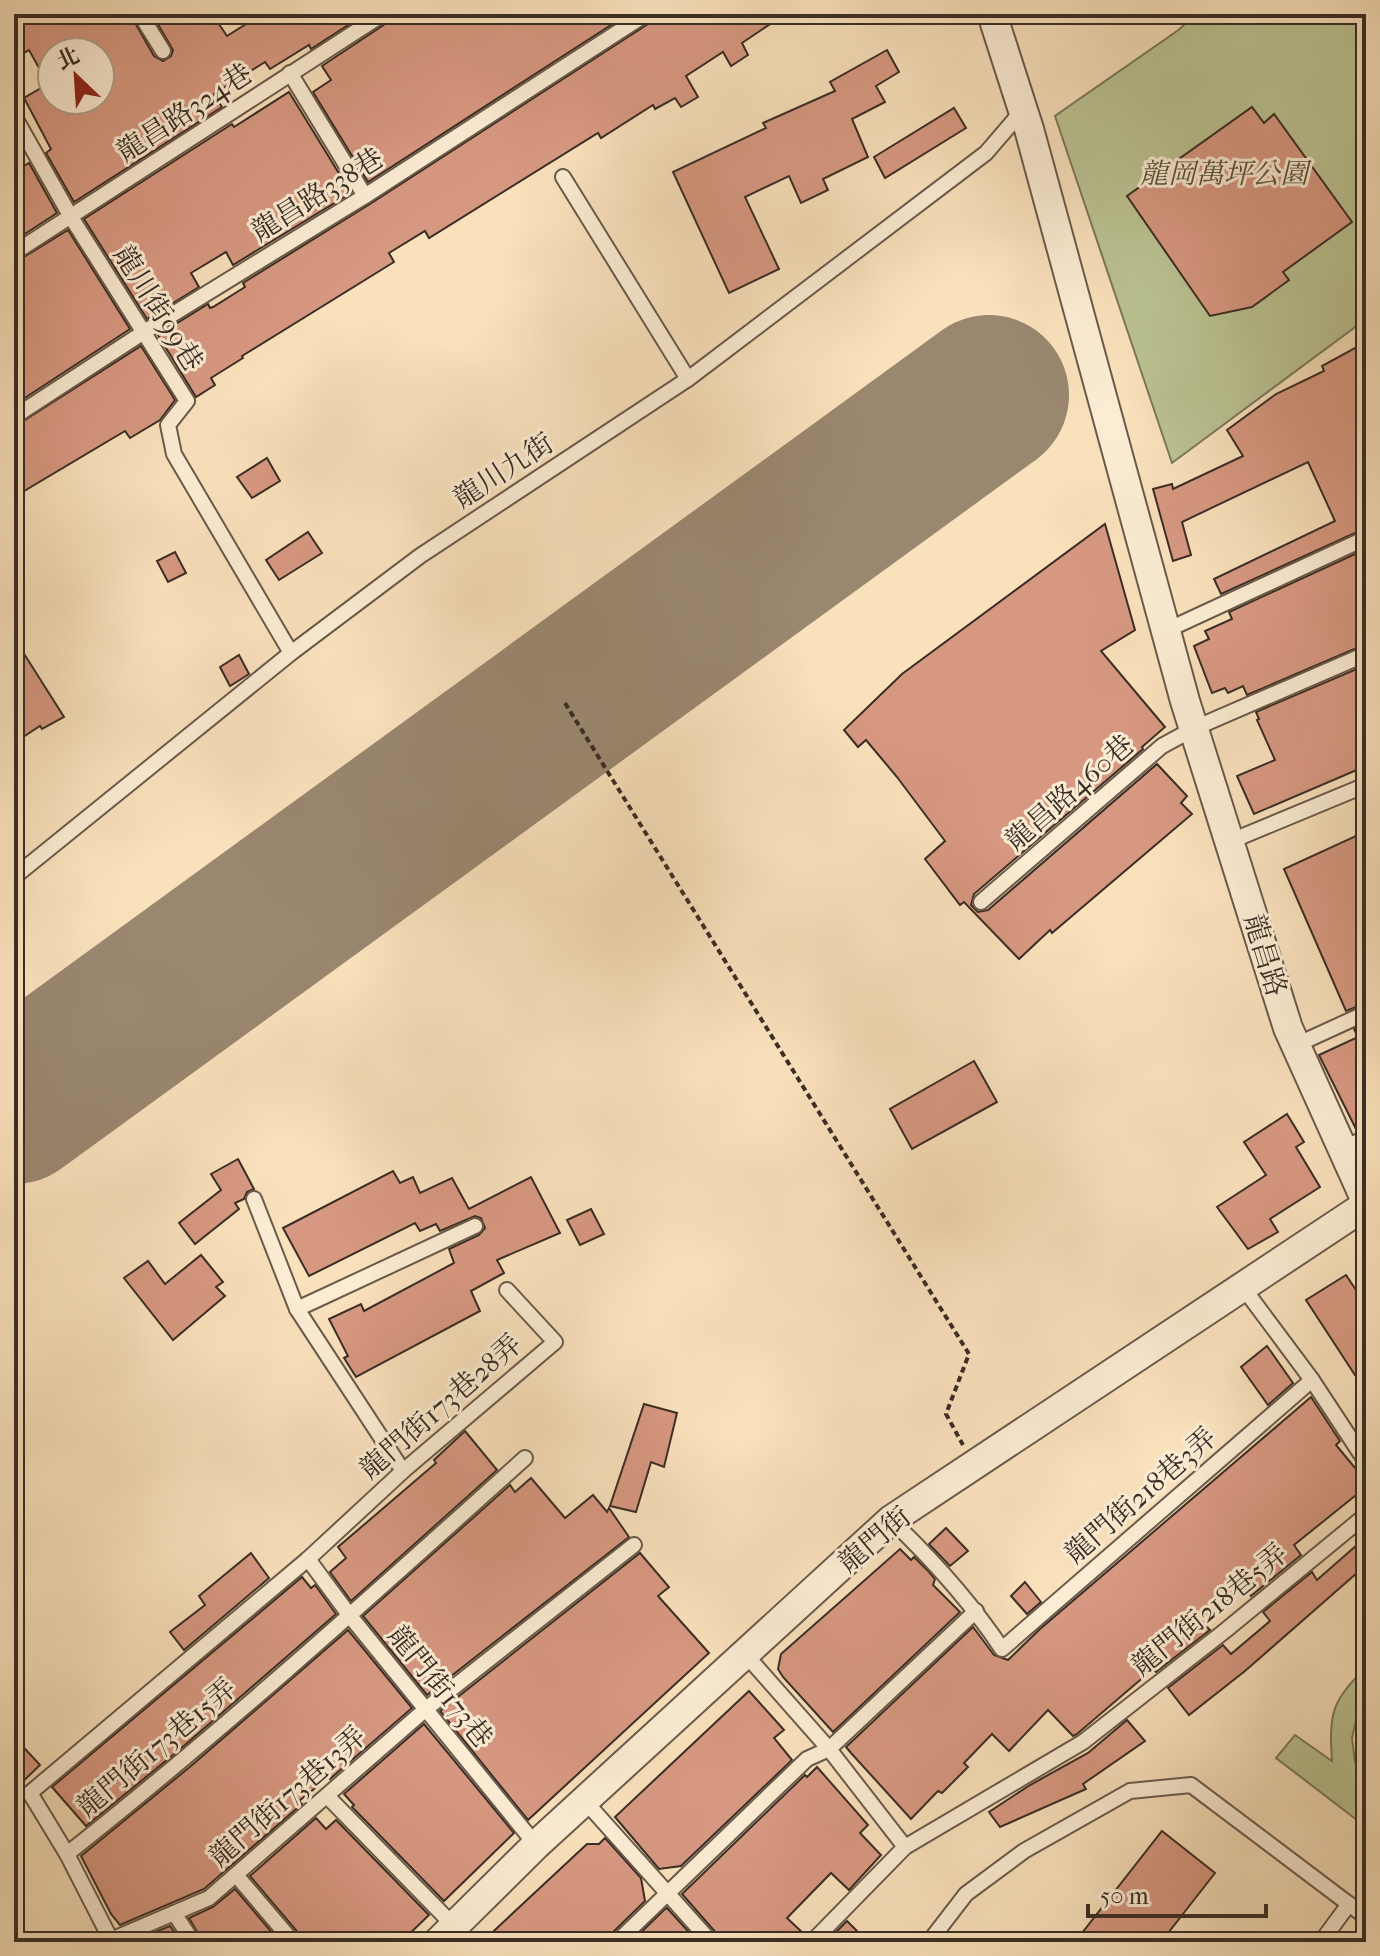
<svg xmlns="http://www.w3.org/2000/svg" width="1380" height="1956" viewBox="0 0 1380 1956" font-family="'IM FELL French Canon','Noto Serif TC',serif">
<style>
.green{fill:#bbc393;stroke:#7a785c;stroke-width:2}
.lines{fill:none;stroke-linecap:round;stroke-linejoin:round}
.runway{stroke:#9a8770;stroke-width:160}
.building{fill:#d79881;stroke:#3a2d25;stroke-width:2;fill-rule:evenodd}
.lane-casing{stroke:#6a5a4b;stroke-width:18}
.street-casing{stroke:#6a5a4b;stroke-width:32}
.path{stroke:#3a2d25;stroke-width:4;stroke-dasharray:6 4;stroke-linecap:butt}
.lane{stroke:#fbecd3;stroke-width:14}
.street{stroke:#fbecd3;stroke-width:28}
.labels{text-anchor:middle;stroke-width:6;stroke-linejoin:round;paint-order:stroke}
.street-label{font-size:28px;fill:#3a2d25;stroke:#fbecd3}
.park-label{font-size:28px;font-style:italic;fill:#5a5240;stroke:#fbecd3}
</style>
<rect width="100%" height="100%" fill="#f9e1bc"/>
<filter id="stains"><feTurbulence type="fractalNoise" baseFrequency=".0025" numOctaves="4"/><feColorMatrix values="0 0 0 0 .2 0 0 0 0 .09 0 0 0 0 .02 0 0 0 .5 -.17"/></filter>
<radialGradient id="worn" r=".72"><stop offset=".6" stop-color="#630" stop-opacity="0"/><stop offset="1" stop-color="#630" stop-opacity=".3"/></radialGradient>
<!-- green -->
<g class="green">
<path d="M 1197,14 L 1366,14 L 1366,319 L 1172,463 L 1055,116 L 1177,31 Z"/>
<path d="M 1366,1668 L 1366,1704 L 1357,1716 L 1352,1738 L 1355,1762 L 1366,1782 L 1366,1827 L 1276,1758 L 1295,1735 L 1332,1761 C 1329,1715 1331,1700 1366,1668 Z"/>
</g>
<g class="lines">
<!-- runway -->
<path class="runway" d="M 14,1104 L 989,395"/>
</g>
<!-- building -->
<g class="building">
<path d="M 14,14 L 130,14 L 154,56 L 163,61 L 171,56 L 173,50 L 152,14 L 212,14 L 227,36 L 262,14 L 365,14 L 311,49 L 309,45 L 270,69 L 265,62 L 225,87 L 214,94 L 222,107 L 74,202 L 46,153 L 51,149 L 24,98 L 48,84 L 29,50 L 14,58 ZM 52,52 L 100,52 L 100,100 L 52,100 Z"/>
<path d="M 393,14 L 628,14 L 368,182 L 313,92 L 331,80 L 322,66 L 388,22 Z"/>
<path d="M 656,14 L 785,14 L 742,43 L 748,55 L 731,66 L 723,52 L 686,76 L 698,97 L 681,107 L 675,98 L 655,109 L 653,105 L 601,138 L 598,133 L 429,238 L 425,231 L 389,253 L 394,262 L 242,356 L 243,358 L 211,378 L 215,385 L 196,397 L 158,335 L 208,304 L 210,308 L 213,307 L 245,287 L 243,283 L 370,204 L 651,22 Z"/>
<path d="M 887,50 L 899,72 L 876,86 L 885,102 L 852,119 L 868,157 L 823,179 L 828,190 L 801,203 L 789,176 L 745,197 L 779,269 L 729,293 L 673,172 L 766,128 L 763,123 L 835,91 L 830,82 Z"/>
<path d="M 289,92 L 351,193 L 233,265 L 226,252 L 191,273 L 199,287 L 147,319 L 84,219 L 232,124 L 234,127 Z"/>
<path d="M 1252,107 L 1264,123 L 1274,114 L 1352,222 L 1283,272 L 1289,280 L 1252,307 L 1210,316 L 1127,196 Z"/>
<path d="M 954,108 L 966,128 L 885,178 L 874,157 Z"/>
<path d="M 29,163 L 57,213 L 14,241 L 14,172 Z"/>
<path d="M 68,230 L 130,329 L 14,405 L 14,263 Z"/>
<path d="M 1366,342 L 1366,528 L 1221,594 L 1214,579 L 1335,521 L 1308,462 L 1182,522 L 1191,555 L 1173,561 L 1153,489 L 1172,484 L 1173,489 L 1243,456 L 1227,430 L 1276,394 L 1324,371 L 1322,366 Z"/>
<path d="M 141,346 L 175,400 L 160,420 L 130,438 L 125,431 L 14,497 L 14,427 Z"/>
<path d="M 267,458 L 280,481 L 252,498 L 237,477 Z"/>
<path d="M 1105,524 L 1135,630 L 1101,651 L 1165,727 L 1142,747 L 1143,749 L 974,894 L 971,905 L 978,912 L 988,910 L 1157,764 L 1187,796 L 1181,803 L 1192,814 L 1052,933 L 1050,930 L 1019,959 L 964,902 L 960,905 L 925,859 L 945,841 L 897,777 L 866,740 L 858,747 L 844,730 L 902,674 Z"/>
<path d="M 308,532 L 322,553 L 279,580 L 266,560 Z"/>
<path d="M 1366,549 L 1366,644 L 1247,695 L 1243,686 L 1228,693 L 1225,688 L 1212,693 L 1194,646 L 1209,639 L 1205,631 L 1232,619 L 1229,612 Z"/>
<path d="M 175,552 L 186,573 L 168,582 L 157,561 Z"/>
<path d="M 14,638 L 64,717 L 42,729 L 40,726 L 14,743 Z"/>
<path d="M 239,655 L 249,674 L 230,686 L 220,667 Z"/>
<path d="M 1366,665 L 1366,766 L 1254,814 L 1237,776 L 1275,760 L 1257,720 L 1259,719 L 1256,712 Z"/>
<path d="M 1358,835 L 1366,853 L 1366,1003 L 1346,1011 L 1284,869 Z"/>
<path d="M 1366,1024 L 1366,1128 L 1357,1131 L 1319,1055 L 1358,1037 L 1354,1029 Z"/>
<path d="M 974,1061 L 997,1102 L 912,1149 L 890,1109 Z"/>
<path d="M 1287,1114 L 1304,1142 L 1296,1147 L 1320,1187 L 1270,1219 L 1278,1232 L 1248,1249 L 1217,1207 L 1266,1175 L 1244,1142 Z"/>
<path d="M 238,1159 L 254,1189 L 247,1192 L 244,1199 L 235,1203 L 239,1209 L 195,1244 L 179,1223 L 221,1190 L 211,1174 Z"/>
<path d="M 393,1171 L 400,1183 L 413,1177 L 420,1193 L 452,1178 L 469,1209 L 531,1177 L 560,1233 L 497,1260 L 504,1273 L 471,1291 L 480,1311 L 356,1377 L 344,1358 L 348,1356 L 329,1319 L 361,1304 L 364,1311 L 454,1263 L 449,1249 L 479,1235 L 485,1228 L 481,1218 L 475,1216 L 440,1231 L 436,1224 L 420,1231 L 415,1223 L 309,1276 L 283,1228 Z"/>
<path d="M 591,1209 L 604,1234 L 580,1245 L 567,1220 Z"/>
<path d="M 201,1255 L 223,1282 L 216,1287 L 225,1296 L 173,1340 L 124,1278 L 148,1261 L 165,1284 Z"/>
<path d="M 1346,1275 L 1366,1305 L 1366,1392 L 1306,1300 Z"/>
<path d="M 1267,1346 L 1293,1383 L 1268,1405 L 1241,1367 Z"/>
<path d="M 1311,1397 L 1340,1441 L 1336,1445 L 1366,1481 L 1366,1487 L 1294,1545 L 1301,1555 L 1251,1596 L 1243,1585 L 1209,1617 L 1211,1619 L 1204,1624 L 1210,1630 L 1156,1672 L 1153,1669 L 1077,1734 L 1073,1736 L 1048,1710 L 1009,1751 L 992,1734 L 964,1763 L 968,1767 L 942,1793 L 938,1791 L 911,1819 L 851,1753 L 846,1747 L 973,1627 L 994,1655 L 1008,1660 L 1040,1629 Z"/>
<path d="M 644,1404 L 677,1413 L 664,1467 L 651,1462 L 636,1512 L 610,1506 Z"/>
<path d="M 465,1431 L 497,1470 L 351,1601 L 330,1572 L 346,1558 L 338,1547 L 436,1463 L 434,1460 Z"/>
<path d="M 531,1478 L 565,1518 L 593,1495 L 607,1512 L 609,1508 L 629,1537 L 427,1695 L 363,1616 L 510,1485 L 515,1492 Z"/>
<path d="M 946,1528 L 968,1551 L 950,1566 L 929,1544 Z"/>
<path d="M 1366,1537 L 1366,1565 L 1245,1671 L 1189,1715 L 1168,1688 L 1223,1645 L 1231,1654 L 1270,1621 L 1263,1612 L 1312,1572 L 1317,1580 Z"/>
<path d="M 900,1549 L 911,1560 L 914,1557 L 929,1572 L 935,1579 L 933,1585 L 960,1612 L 833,1732 L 783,1677 L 778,1669 L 781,1654 Z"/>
<path d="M 251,1553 L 269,1578 L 184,1650 L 170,1632 L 205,1605 L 199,1596 Z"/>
<path d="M 640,1553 L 669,1587 L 658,1596 L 709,1653 L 528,1820 L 440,1711 Z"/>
<path d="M 302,1577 L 311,1588 L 315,1585 L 336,1614 L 178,1751 L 86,1826 L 52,1787 Z"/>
<path d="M 1025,1582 L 1041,1602 L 1027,1614 L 1011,1596 Z"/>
<path d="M 348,1630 L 412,1708 L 330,1779 L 329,1777 L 299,1801 L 302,1804 L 204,1889 L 120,1925 L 111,1914 L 81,1856 L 191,1766 Z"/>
<path d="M 749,1691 L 784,1730 L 774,1738 L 792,1760 L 681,1866 L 659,1869 L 615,1817 Z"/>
<path d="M 1127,1720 L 1145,1741 L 1083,1784 L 1086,1789 L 1000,1827 L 989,1812 L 1030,1785 L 1088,1753 Z"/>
<path d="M 424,1724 L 514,1833 L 444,1901 L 352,1807 L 354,1805 L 344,1794 Z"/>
<path d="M 14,1737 L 40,1765 L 14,1790 Z"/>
<path d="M 817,1767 L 868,1825 L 860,1833 L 881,1855 L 849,1890 L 831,1873 L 787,1918 L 805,1935 L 802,1942 L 721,1942 L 718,1935 L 682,1894 L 805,1775 L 807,1777 Z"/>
<path d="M 316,1818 L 326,1829 L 336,1820 L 429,1915 L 401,1942 L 303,1942 L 301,1936 L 250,1876 Z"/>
<path d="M 1162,1831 L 1215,1873 L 1161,1942 L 1075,1942 Z"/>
<path d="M 605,1838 L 641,1878 L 645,1901 L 610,1935 L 607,1942 L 482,1942 L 587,1844 L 599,1844 Z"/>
<path d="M 235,1889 L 280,1942 L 203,1942 L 189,1918 L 213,1907 Z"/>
<path d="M 667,1908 L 698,1942 L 631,1942 L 665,1909 Z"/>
<path d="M 847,1921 L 868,1942 L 826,1942 Z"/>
<path d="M 170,1926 L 181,1942 L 133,1941 Z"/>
</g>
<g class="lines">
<defs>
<g id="lane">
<path d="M 140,14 L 163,51"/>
<path d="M 290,73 L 365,196"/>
<path d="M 14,116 L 71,217 L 187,401 L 168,425 L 174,454 L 291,653"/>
<path d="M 563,177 L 688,379"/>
<path d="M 14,253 L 383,14"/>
<path d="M 14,417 L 144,332 L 365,196 L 646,14"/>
<path d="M 1165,631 L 1366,538"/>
<path d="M 1231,841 L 1366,785"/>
<path d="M 14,877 L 291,653 L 420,556 L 688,379 L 986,153 L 1022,111"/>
<path d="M 981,902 L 1162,746 L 1195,728 L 1366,654"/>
<path d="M 1294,1046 L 1366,1013"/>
<path d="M 1341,1149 L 1366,1138"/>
<path d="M 254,1199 L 297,1309 L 403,1471"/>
<path d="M 1242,1286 L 1312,1380 L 1366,1462"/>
<path d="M 297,1309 L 475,1226"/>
<path d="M 525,1458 C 375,1593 225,1729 67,1854 L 111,1940 L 209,1898 L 426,1709 L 634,1545"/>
<path d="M 891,1520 C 933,1560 970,1601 1002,1649 L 1312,1380"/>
<path d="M 308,1559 L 350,1616 L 536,1845"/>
<path d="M 746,1655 L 829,1749 L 905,1847"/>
<path d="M 328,1797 L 454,1926"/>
<path d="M 584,1800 L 711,1942"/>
<path d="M 67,1854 L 30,1793 L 308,1559 L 403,1471 L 555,1342 L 507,1290"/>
<path d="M 236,1875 L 293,1942"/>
<path d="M 174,1913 L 193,1942"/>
<path d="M 617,1942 L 807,1759 L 829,1749 L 976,1611"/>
<path d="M 812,1942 L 905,1847 L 1083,1742 L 1226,1630 L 1366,1515"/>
<path d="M 929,1942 L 966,1894 L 1024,1851 L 1130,1791 L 1191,1785 L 1366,1917"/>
<path d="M 1321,1942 L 1349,1904"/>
</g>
<g id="street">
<path d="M 992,14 L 1029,129 L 1185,701 L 1288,1028 L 1366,1201"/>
<path d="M 438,1942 L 536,1845 L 891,1520 L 1366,1205"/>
</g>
</defs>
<!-- lane casing -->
<use href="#lane" class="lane-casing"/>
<!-- street casing -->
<use href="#street" class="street-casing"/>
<!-- path -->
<path class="path" d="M 565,703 L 969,1354 L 946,1414 L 963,1445"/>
<!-- lane -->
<use href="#lane" class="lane"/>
<!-- street -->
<use href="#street" class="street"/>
</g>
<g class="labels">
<!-- street labels -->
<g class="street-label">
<text transform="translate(184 112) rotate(-33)" y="10">龍昌路324巷</text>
<text transform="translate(317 194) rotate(-32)" y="10">龍昌路338巷</text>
<text transform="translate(159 308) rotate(58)" y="10">龍川街99巷</text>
<text transform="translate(503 470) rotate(-33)" y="10">龍川九街</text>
<text transform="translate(1069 792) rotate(-41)" y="10">龍昌路460巷</text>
<text transform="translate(1266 955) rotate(73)" y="10">龍昌路</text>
<text transform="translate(440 1406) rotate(-41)" y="10">龍門街173巷28弄</text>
<text transform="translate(1140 1495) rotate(-41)" y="10">龍門街218巷3弄</text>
<text transform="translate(874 1539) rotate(-40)" y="10">龍門街</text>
<text transform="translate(1209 1609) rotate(-39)" y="10">龍門街218巷5弄</text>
<text transform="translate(441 1686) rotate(51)" y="10">龍門街173巷</text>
<text transform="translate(156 1747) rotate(-40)" y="10">龍門街173巷15弄</text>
<text transform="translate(287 1796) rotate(-41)" y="10">龍門街173巷13弄</text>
</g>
<!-- park labels -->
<g class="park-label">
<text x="1224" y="183">龍岡萬坪公園</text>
</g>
</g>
<!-- margin -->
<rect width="1380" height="1956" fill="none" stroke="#f9e1bc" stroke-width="48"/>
<rect x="16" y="16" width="1348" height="1924" fill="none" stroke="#3a2d25" stroke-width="4"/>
<rect x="24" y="24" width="1332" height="1908" fill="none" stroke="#3a2d25" stroke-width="2"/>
<!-- north arrow -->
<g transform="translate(76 76) rotate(335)"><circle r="38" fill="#fbecd3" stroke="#aea08d" stroke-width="2"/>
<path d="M0-6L14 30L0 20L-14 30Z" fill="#8f2418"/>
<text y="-12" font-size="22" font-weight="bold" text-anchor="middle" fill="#3a2d25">北</text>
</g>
<!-- scale -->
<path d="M1088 1904v12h178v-12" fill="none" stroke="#3a2d25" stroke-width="4"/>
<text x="1100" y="1904" font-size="24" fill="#3a2d25" stroke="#fbecd3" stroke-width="6" paint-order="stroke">50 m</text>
<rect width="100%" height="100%" filter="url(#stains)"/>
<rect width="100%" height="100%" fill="url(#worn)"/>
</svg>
